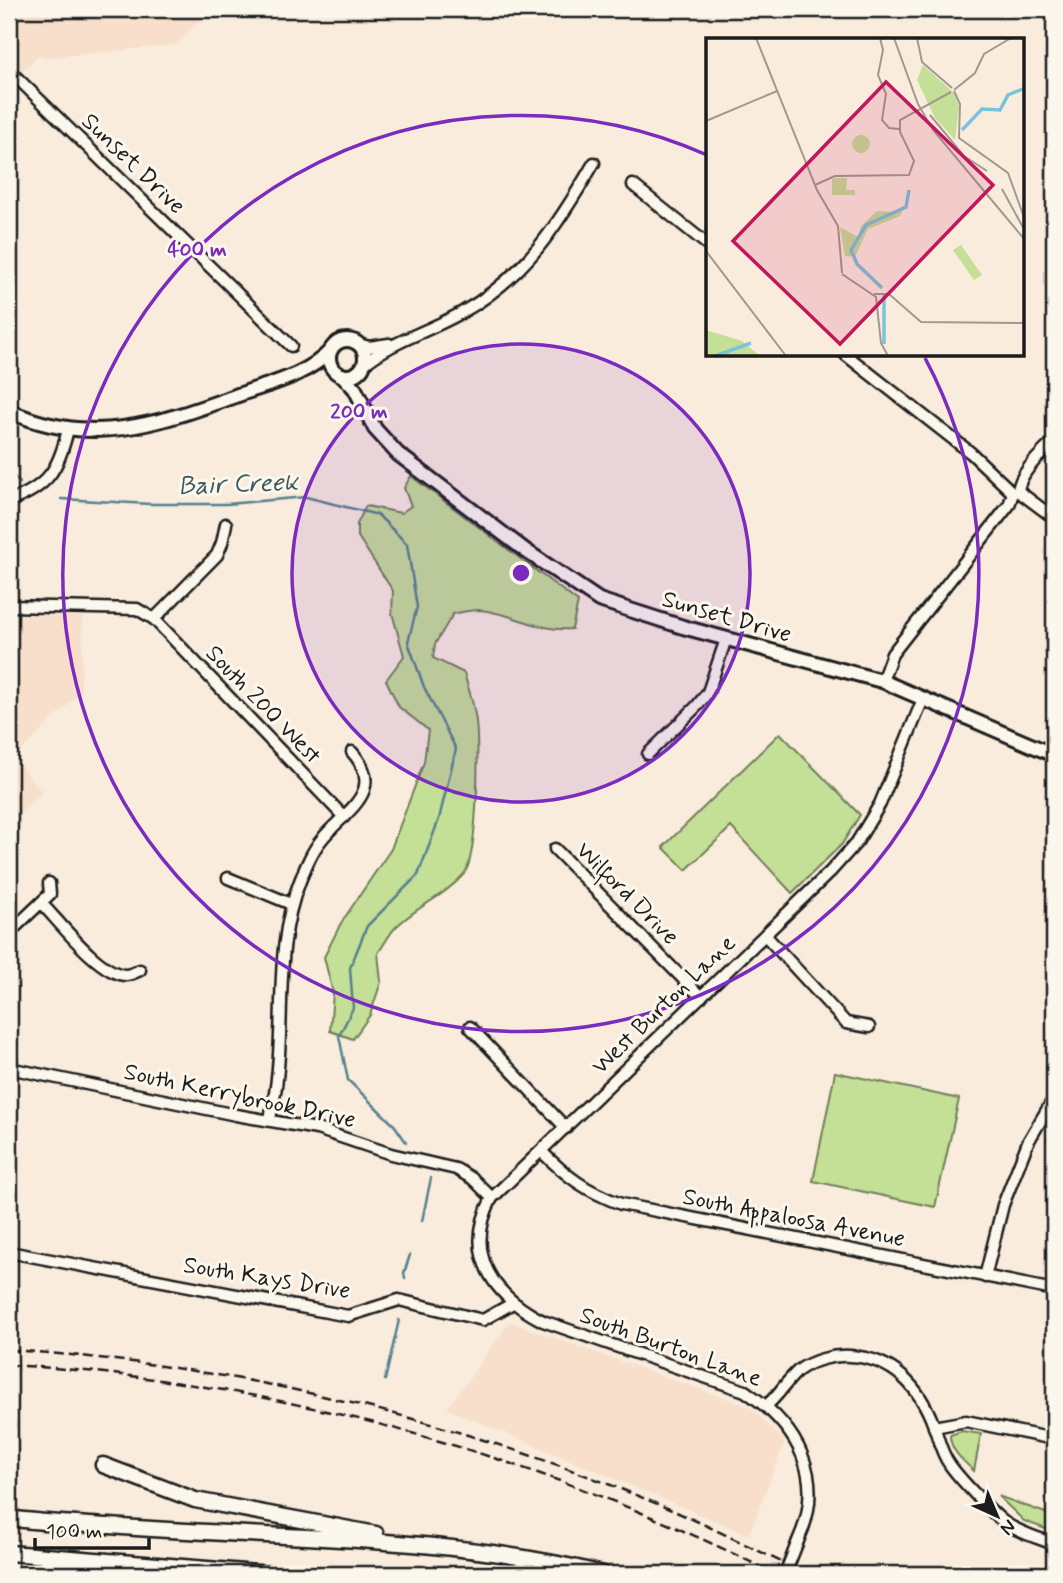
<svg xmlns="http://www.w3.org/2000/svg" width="1063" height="1583" viewBox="0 0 1063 1583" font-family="Mynerve,sans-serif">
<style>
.built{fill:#f7dfcb}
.green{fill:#c4df96;stroke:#707e59;stroke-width:2}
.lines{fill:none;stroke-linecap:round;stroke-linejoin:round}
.stream{stroke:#54818e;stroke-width:2.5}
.minor-casing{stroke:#1c1c1c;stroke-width:15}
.major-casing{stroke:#1c1c1c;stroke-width:18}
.highway-casing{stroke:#1c1c1c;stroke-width:19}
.minor{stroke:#fbf7ec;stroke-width:10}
.major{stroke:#fbf7ec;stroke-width:12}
.highway{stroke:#fbf7ec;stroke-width:14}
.rail{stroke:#1c1c1c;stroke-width:2.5;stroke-dasharray:10 5;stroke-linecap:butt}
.minor-bridge-casing{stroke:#1c1c1c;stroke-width:15;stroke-linecap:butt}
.minor-bridge{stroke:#fbf7ec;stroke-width:10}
.ring{fill:none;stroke:#7b2cbf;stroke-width:3.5}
.labels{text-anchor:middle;stroke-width:6;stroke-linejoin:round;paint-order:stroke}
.street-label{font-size:24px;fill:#1c1c1c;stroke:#fbf7ec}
.water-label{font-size:26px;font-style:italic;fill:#3d575e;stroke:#fbf7ec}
.inset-river{fill:none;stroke:#7ac4da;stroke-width:3.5}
.inset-road{fill:none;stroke:#a19990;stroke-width:2}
.view{fill:#c2185b;fill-opacity:0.15;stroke:#c2185b;stroke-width:3.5}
.inset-edge{fill:none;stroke:#1c1c1c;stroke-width:3.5}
.centre{fill:#7b2cbf;stroke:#fbf7ec;stroke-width:3.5}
.ring-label{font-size:21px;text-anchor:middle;font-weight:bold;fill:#7b2cbf;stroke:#fbf7ec;stroke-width:6;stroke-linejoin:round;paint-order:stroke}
</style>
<rect width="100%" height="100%" fill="#f9ecdd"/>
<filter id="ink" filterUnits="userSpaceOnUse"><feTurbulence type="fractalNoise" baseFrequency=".0143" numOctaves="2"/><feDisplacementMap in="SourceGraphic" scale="14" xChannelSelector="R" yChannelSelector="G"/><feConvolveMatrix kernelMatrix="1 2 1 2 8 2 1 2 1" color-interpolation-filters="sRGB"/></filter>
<g filter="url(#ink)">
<!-- built -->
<g class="built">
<path d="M 9,9 L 212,9 L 175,45 L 43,58 L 39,55 L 20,73 L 9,63 Z"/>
<path d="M 9,615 L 83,616 L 81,692 L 14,758 L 42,792 L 9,824 Z"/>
<path d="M 510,1322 L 750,1407 L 785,1441 L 749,1535 L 447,1409 Z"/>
</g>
<!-- green -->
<g class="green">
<path d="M 411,476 L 578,602 L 572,629 C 539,632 513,613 480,610 C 472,610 461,612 453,614 L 435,644 L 433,658 L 464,673 C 468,687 473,701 475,715 C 480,739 478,857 464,874 C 445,896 416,907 396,927 C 389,934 384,945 378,953 L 381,982 L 370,1015 L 353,1039 L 330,1031 L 333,993 L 324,957 L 341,923 L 391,849 L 424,762 L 428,730 L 399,707 L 386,680 L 404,656 L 392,613 L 393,591 L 357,535 L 357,524 L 366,506 L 401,513 L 411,506 L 404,488 Z"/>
<path d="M 780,733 L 860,815 L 842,844 L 792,893 L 731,827 L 686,870 L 663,847 Z"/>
<path d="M 835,1072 L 959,1099 L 935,1207 L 813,1181 Z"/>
<path d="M 962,1431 L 981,1434 L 974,1471 C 963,1461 950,1450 950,1435 Z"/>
<path d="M 998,1496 L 1054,1516 L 1054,1532 L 1024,1521 Z"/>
</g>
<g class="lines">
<!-- stream -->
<g class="stream">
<path d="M 9,471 L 20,483"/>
<path d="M 61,499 L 150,504 L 227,504 L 306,497 L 378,515 L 407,544 L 417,607 L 408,642 L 424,687 L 456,749 L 439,819 L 418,875 L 367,926 L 350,968 L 353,1008 L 339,1036 L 348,1080 L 395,1126 L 406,1142"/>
<path d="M 422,1221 L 431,1178"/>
<path d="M 405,1278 L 404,1273 L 410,1255"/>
<path d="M 385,1380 L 399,1320"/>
</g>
<defs>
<g id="minor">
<path d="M 9,70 L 291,346"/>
<path d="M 633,185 L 708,245"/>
<path d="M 355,343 L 369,347 L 389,344"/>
<path d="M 846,355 L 971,453 L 1013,493"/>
<path d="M 362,366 C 391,341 428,332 461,313 C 525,277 558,225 594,163"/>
<path d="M 1018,491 C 1020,472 1041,454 1054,441"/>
<path d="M 1018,491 L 1054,518"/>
<path d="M 9,501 C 49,487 59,468 68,429"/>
<path d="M 9,606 L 137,609 L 154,619 L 344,817"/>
<path d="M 154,619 L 217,555 L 222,543 L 226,524"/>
<path d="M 882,681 L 892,654 L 1009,505 L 1013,493"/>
<path d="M 648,754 L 697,706 L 708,692 L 726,639"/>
<path d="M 555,849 L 701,997"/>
<path d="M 228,878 L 291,904"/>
<path d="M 41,903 C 59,921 99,974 125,975 C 130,975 136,972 140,970"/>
<path d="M 9,933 L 50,894 L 49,883"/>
<path d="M 765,935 L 846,1023 L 869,1027"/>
<path d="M 470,1027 L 566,1128"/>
<path d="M 9,1068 L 236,1115 L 317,1129 L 391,1154 L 456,1169 L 473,1179 L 492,1198"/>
<path d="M 270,1120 C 272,1106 276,1092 277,1078 C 285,1011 274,946 300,881 C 306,866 312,851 322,839 C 346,810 387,791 352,752"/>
<path d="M 541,1151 C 567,1177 586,1191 621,1204 L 1054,1290"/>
<path d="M 9,1252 L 348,1316 L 399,1300 L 483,1320 L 513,1303"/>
<path d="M 985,1277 L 1003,1205 L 1028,1142 L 1054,1098"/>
<path d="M 767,1405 C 779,1395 787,1380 799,1370 C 813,1360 833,1355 850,1356 C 893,1358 920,1387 934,1426 C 939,1440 941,1453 950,1465 C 959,1478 993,1514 1005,1523 C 1020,1533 1038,1538 1054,1544"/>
<path d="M 934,1427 L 966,1421 L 1054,1439"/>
<path d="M 798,1541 C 827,1478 798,1426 745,1391 L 543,1321 C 492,1295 463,1253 492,1198 L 831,871 L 857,842 L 880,804 L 923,699"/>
</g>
<g id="major">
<circle cx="347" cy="358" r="18"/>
<path d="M 342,375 L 355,389 L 375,429 L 398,454 L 526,551 L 599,600 L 683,627 L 882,681 L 1054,755"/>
<path d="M 9,411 C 93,449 159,423 241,394 C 272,383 308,375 331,350"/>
</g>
<g id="highway">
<path d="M 103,1465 L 195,1500 L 376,1534"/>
<path d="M 9,1518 C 42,1523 76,1524 110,1526 C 273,1539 442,1534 603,1574"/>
<path d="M 9,1553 L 270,1574"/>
</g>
</defs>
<!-- minor casing -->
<use href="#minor" class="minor-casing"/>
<!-- major casing -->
<use href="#major" class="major-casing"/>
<!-- highway casing -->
<use href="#highway" class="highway-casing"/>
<!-- minor -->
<use href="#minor" class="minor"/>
<!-- major -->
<use href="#major" class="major"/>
<!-- highway -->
<use href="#highway" class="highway"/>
<!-- rail -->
<g class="rail">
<path d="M 9,1350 C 236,1365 458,1419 667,1508 C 714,1528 760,1552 806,1574"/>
<path d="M 9,1365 C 274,1380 538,1455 775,1574"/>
</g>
<defs>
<path id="minor-bridge" d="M 785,1574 L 798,1541"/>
</defs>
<!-- minor-bridge casing -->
<use href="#minor-bridge" class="minor-bridge-casing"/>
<!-- minor-bridge -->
<use href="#minor-bridge" class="minor-bridge"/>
</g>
</g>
<!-- distance rings -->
<circle cx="521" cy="573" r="229" fill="#7b2cbf" fill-opacity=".12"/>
<g class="ring">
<circle cx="521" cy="573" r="229"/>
<path d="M925 358A458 458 0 1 1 707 155"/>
</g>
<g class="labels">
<!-- street labels -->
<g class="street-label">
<text transform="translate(134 163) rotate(44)" y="8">Sunset Drive</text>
<text transform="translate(727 616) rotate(16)" y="8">Sunset Drive</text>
<text transform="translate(264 704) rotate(46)" y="8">South 200 West</text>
<text transform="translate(628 893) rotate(45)" y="8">Wilford Drive</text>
<text transform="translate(663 1004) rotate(-44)" y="8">West Burton Lane</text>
<text transform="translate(240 1095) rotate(12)" y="8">South Kerrybrook Drive</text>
<text transform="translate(794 1217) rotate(11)" y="8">South Appaloosa Avenue</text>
<text transform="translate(267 1277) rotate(9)" y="8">South Kays Drive</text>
<text transform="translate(671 1346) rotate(20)" y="8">South Burton Lane</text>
</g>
<!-- water labels -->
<g class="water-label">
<text transform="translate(238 483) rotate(-2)" y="9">Bair Creek</text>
</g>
</g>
<!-- overview -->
<g transform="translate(706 38)">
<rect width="318" height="318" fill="#f9ecdd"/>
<path d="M 217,27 L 249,56 L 253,69 L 249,102 L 229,80 L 211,42 ZM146 106a9 9 0 1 1 18 0a9 9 0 1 1-18 0ZM 131,140 L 141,140 L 140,152 L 149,152 L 149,157 L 126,157 L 126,141 ZM 199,167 L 194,178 L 162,191 L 149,219 L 139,218 L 134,189 L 152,199 L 155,188 L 171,173 L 188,174 ZM 255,207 L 276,237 L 268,242 L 247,212 ZM 0,292 L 36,303 L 54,318 L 0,318 Z" fill="#c4df96"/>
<path class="inset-river" d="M 256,92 L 276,71 L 294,72 L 302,57 L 319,50M 176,250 L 151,226 L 145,212 L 160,187 L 200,169 L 203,152M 178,256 L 178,306M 9,318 L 45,305"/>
<path class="inset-road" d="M 50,0 L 111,152 L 132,188 L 136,235M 174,0 L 177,12 L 172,37 L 180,56 L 176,82 L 183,90 L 193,91M 188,0 L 212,66 L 227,92 L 319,202M 211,0 L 216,24 L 246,50M 248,52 L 269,35 L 278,16 L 305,0M 248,53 L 254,66 L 253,100 L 302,135 L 319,182M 224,77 L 258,118 L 281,133M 0,83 L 71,53M 109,147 L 129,138 L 203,137 L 208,123 L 194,94 L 194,82 L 245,54M 296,151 L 319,193M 0,213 L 80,318M 136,236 L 170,259 L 175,305 L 182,318M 168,256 L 183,256 L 215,284 L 319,285"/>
<path class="view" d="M 180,44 L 287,147 L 134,306 L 27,203 Z"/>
<rect width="318" height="318" class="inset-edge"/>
</g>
<circle cx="521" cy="573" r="10" class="centre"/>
<g class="ring-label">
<text x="197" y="256">400 m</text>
<text x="359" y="418">200 m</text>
</g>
<!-- margin -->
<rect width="1063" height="1583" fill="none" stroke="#fbf7ec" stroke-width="35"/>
<rect x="18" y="18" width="1028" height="1548" fill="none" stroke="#1c1c1c" stroke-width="2.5" filter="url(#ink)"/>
<!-- north arrow -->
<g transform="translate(997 1516) rotate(136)" stroke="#fbf7ec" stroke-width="5" paint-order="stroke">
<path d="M0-5L12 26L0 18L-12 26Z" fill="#1c1c1c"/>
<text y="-10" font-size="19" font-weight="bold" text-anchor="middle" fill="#1c1c1c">N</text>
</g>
<!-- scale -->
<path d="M35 1538v10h114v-10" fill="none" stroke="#1c1c1c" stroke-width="3.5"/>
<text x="46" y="1538" font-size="21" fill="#1c1c1c" stroke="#fbf7ec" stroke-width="5" paint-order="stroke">100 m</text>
</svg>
